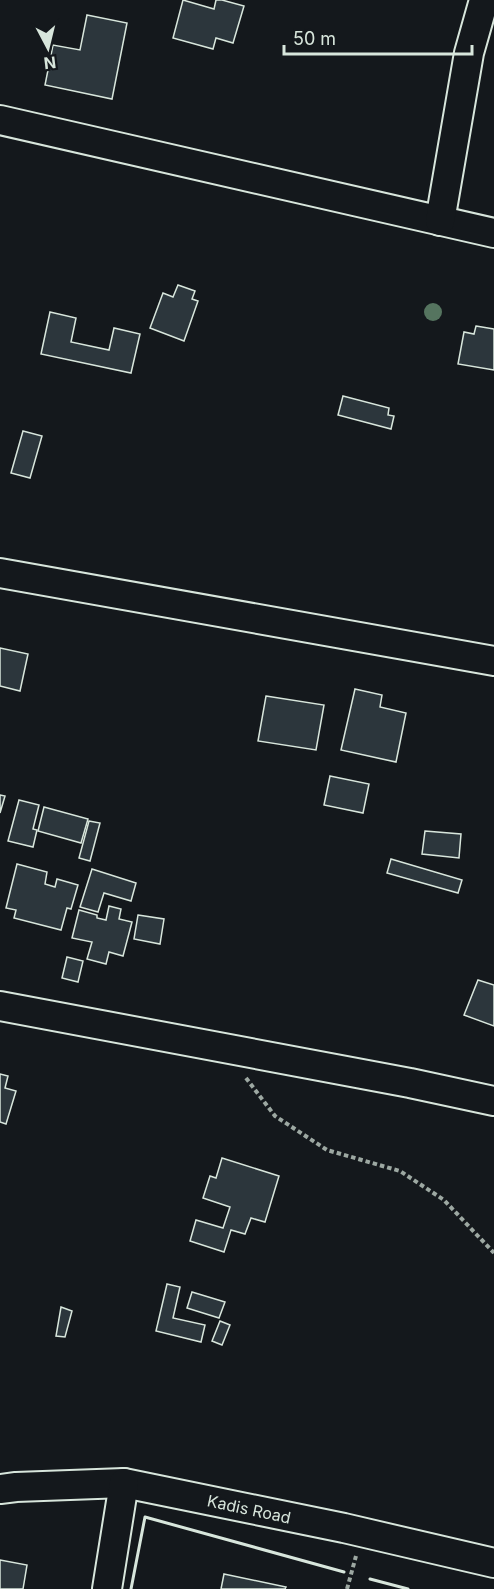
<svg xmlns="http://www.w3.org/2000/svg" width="494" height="1589" viewBox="0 0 494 1589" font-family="Inter,sans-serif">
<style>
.building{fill:#2c363c;stroke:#d8e6dc;stroke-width:1.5}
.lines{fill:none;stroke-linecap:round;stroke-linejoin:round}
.minor-casing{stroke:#d8e6dc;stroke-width:32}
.path{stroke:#9da8a2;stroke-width:4;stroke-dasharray:4.5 3;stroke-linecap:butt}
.minor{stroke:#14181c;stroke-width:28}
.wall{stroke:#d8e6dc;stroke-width:3}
.tree{fill:#55745f}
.labels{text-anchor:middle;stroke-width:4.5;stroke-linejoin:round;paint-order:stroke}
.street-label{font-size:16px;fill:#d8e6dc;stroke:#14181c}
</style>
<rect width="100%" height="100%" fill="#14181c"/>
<!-- building -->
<g class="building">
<path d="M 183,0 L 214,9 L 216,0 L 222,0 L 244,6 L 233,43 L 216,38 L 213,49 L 173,38 Z"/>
<path d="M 87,15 L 127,23 L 112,99 L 45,85 L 53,45 L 80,50 Z"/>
<path d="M 178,285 L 195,291 L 192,299 L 198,301 L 184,341 L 150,328 L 163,293 L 173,297 Z"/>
<path d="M 50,312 L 76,318 L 71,342 L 109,350 L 114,328 L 140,334 L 131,373 L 41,354 Z"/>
<path d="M 476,326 L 494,329 L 494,370 L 458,364 L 464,332 L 474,334 Z"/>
<path d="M 343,396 L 389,408 L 388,415 L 394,416 L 391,429 L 338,415 Z"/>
<path d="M 23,431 L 42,436 L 30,478 L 11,473 Z"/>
<path d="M 0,648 L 28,654 L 20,691 L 0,686 Z"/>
<path d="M 355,689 L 382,695 L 380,707 L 406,713 L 396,762 L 341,750 Z"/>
<path d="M 266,696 L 324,705 L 316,750 L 258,741 Z"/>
<path d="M 330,776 L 369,784 L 363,813 L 324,805 Z"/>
<path d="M 0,795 L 5,796 L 0,813 Z"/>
<path d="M 19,800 L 39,805 L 33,829 L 37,830 L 33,847 L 8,841 Z"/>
<path d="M 44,807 L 88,819 L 81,843 L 38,831 Z"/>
<path d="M 89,821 L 100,823 L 90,861 L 79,858 Z"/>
<path d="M 425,831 L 461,834 L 459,858 L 422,854 Z"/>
<path d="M 391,859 L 462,880 L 458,893 L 387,873 Z"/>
<path d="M 17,864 L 47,872 L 45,884 L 55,887 L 57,879 L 78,885 L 71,909 L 67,908 L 61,930 L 14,918 L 16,910 L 6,908 Z"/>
<path d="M 92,869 L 136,883 L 131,901 L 104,893 L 98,912 L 80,907 Z"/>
<path d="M 109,906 L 121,909 L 119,919 L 132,922 L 123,956 L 109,952 L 106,964 L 87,959 L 92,942 L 72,938 L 79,910 L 97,915 L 97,918 L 106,920 Z"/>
<path d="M 138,915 L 164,919 L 160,944 L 134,939 Z"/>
<path d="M 67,957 L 83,961 L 78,982 L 62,978 Z"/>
<path d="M 478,980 L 494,985 L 494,1026 L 464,1015 Z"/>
<path d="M 0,1074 L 8,1076 L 5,1088 L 16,1091 L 6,1124 L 0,1122 Z"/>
<path d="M 222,1158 L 279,1176 L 265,1222 L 251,1218 L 245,1234 L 231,1230 L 224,1252 L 190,1241 L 196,1220 L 223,1228 L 230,1207 L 203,1198 L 210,1176 L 216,1178 Z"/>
<path d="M 167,1284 L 180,1287 L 173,1318 L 205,1325 L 201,1342 L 156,1331 Z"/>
<path d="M 192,1292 L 225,1302 L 219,1318 L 187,1308 Z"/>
<path d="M 61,1307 L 72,1311 L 65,1337 L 56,1336 Z"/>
<path d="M 220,1321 L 230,1325 L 222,1345 L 212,1341 Z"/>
<path d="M 0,1560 L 27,1565 L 23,1589 L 0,1589 Z"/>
<path d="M 224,1574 L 286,1587 L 285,1589 L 221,1589 Z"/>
</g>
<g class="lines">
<defs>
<g id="minor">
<path d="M 0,120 L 494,233"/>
<path d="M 440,221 L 469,53 L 484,0"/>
<path d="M 0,573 L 494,661"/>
<path d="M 0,1006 L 410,1083 L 494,1101"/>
<path d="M 0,1489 L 16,1487 L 124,1483 L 344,1528 L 494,1563"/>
<path d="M 107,1589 L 124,1483"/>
</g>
</defs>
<!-- minor casing -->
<use href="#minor" class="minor-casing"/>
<!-- path -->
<g class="path">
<path d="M 246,1078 L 275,1116 L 327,1150 L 400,1171 L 444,1200 L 494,1253"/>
<path d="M 347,1589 L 356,1556"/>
</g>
<!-- minor -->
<use href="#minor" class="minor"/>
<!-- wall -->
<g class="wall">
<path d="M 370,1579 L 408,1589"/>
<path d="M 131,1589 L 145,1517 L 344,1572"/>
</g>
</g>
<!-- trees -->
<circle class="tree" cx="433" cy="312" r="9"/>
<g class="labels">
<!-- street labels -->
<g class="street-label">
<text transform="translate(249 1509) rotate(12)" y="6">Kadis Road</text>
</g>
</g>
<!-- north arrow -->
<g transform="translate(48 48) rotate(173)" stroke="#14181c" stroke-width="4.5" paint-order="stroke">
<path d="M0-4.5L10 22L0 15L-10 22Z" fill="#d8e6dc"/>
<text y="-9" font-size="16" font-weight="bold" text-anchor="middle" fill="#d8e6dc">N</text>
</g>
<!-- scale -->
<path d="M284 45v9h188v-9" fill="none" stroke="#d8e6dc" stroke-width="3"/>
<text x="293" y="45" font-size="18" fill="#d8e6dc" stroke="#14181c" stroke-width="4.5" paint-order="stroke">50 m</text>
</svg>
